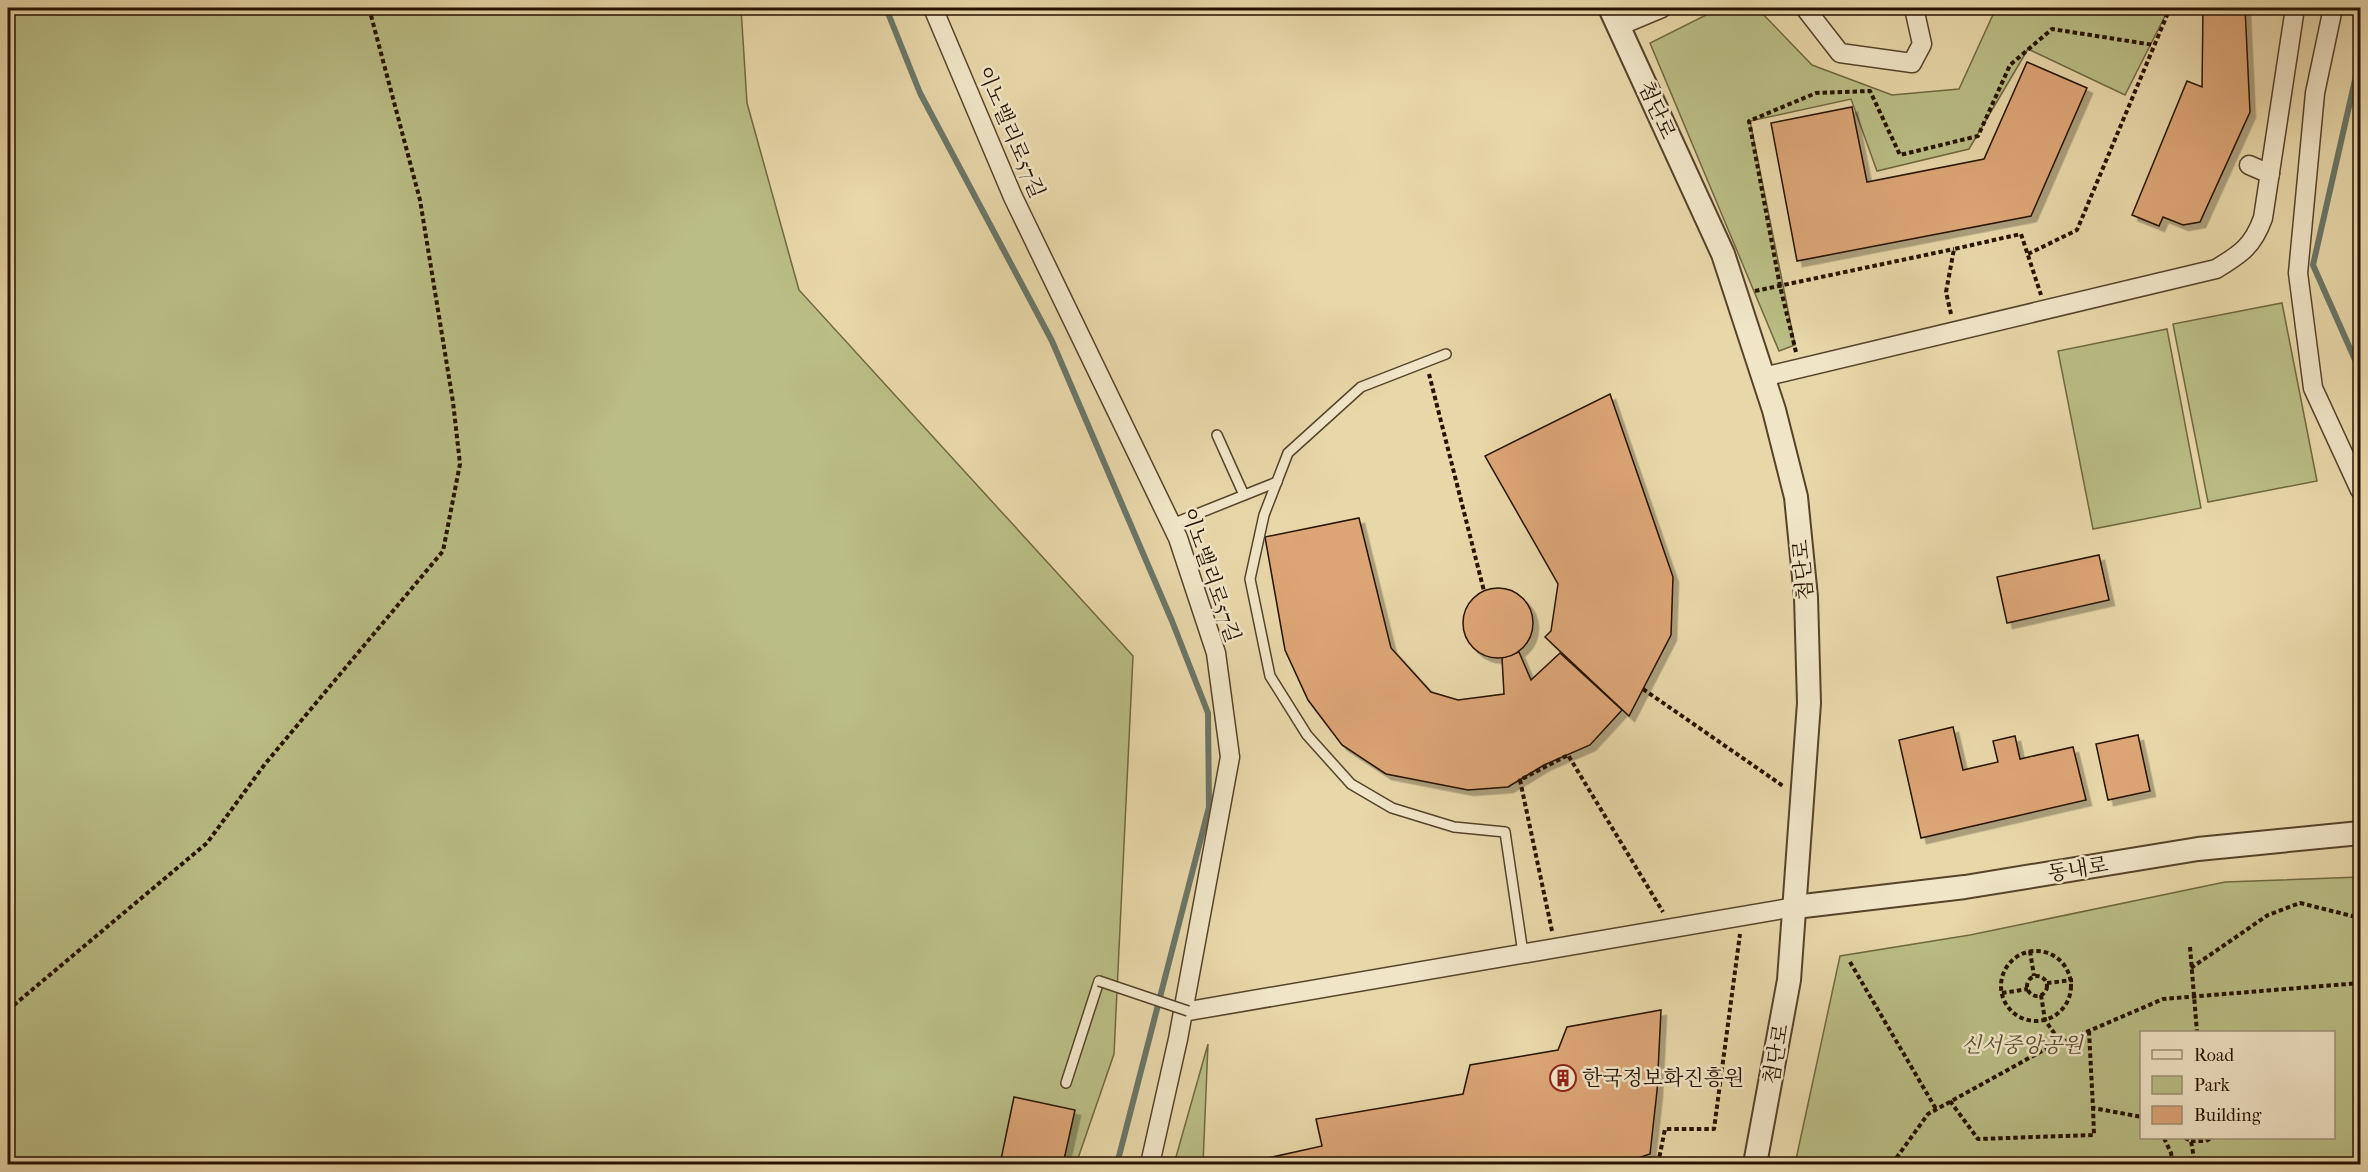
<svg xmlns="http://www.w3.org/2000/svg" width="2368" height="1172" viewBox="0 0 2368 1172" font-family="'IM FELL French Canon','Noto Serif KR',serif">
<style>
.green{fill:#babd85;stroke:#706842;stroke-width:1.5;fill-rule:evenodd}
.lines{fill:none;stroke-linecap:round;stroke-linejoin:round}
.stream{stroke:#6a7667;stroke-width:6}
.building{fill:#dca576;stroke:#261200;stroke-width:1.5;filter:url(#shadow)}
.service-casing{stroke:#56432a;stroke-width:12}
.minor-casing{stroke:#56432a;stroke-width:21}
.tertiary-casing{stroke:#56432a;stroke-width:26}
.path{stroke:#261200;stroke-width:4;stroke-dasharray:4.5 3;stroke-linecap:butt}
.service{stroke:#f0e5c7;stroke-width:9}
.minor{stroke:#f0e5c7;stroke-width:18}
.tertiary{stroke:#f0e5c7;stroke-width:22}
.service-bridge-casing{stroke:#56432a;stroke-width:12;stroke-linecap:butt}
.service-bridge{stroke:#f0e5c7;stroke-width:9}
.labels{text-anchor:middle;stroke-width:5;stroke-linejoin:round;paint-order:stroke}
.street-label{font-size:21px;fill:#261200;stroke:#f0e5c7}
.park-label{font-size:21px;font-style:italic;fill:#5a4e2f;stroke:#f0e5c7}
.poi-label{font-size:21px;fill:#261200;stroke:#f0e5c7;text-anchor:start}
</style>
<defs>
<filter id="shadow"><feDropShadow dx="5.5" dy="5.5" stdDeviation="0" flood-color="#0004"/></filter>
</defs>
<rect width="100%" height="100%" fill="#e8d7a9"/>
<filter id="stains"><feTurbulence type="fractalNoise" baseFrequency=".00333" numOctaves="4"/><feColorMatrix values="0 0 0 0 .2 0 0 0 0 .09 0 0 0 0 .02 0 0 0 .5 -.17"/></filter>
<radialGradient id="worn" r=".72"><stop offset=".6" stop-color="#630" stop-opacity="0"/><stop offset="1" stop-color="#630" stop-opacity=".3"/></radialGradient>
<!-- green -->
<g class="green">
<path d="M 8,8 L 741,8 L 747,103 L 799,290 L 1133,656 L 1114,1054 L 1076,1164 L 8,1164 Z"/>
<path d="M 1720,8 L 1759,10 L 1812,65 L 1892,95 L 1959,89 L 1996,8 L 2169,8 L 2125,95 L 2028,49 L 1969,149 L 1877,171 L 1851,99 L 1750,121 L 1795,345 L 1779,351 L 1650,43 Z"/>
<path d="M 2282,303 L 2317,481 L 2208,502 L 2173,324 Z"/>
<path d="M 2167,329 L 2201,508 L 2093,529 L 2058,351 Z"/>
<path d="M 2360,877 L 2360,1164 L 1795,1164 L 1840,956 L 1970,935 L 2225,882 ZM 2334,1032 L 2334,1138 L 2142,1138 L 2142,1032 Z"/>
<path d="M 1208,1044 L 1203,1164 L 1174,1164 Z"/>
</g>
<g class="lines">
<!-- stream -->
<g class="stream">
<path d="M 886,8 L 920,93 L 1052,341 L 1172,621 L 1208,713 L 1209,807 L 1117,1164"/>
<path d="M 2360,58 L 2313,265 L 2360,371"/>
</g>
</g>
<!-- building -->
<g class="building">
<path d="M 2203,8 L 2245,8 L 2250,112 L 2200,222 L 2183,225 L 2163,217 L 2159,226 L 2132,215 L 2187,81 L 2202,87 Z"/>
<path d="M 2027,62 L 2087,88 L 2031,216 L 1797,261 L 1771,123 L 1852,107 L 1867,182 L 1984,159 Z"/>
<path d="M 1610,394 L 1673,577 L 1671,635 L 1629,716 L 1545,637 L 1551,631 L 1558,584 L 1485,456 Z"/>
<path d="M 1359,518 L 1391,648 L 1431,692 L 1458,700 L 1504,694 L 1502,658 L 1519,652 L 1531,680 L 1560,653 L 1622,710 L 1590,745 L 1544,765 L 1508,787 L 1468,790 L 1386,774 L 1342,745 L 1308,700 L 1285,650 L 1265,537 Z"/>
<path d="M 2099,555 L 2109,600 L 2007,623 L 1997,577 Z"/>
<circle cx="1498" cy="623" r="35"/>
<path d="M 1953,727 L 1963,770 L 1998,762 L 1993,741 L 2015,736 L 2020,759 L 2073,747 L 2086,800 L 1921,838 L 1899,740 Z"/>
<path d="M 2138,735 L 2150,791 L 2108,800 L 2096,744 Z"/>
<path d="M 1661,1010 L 1657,1091 L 1650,1154 L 1620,1164 L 1241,1164 L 1322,1146 L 1316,1119 L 1463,1094 L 1470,1065 L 1558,1050 L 1567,1027 Z"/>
<path d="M 1014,1097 L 1075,1110 L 1063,1164 L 1000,1164 Z"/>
</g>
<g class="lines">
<defs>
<g id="service">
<path d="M 1446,354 L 1361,387 L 1288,453 L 1264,515 L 1250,579 L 1270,676 L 1307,735 L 1351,784 L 1392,808 L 1454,827 L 1505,832 L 1523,953"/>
<path d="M 1217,435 L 1244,495"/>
<path d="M 1172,524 L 1277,482"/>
<path d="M 1066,1083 L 1099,981"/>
</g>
<g id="minor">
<path d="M 933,8 L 1013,197 L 1178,538 L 1216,653 L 1230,757 L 1178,1039 L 1150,1164"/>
<path d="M 1805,8 L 1840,53 L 1912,63 L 1922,44 L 1914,8"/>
<path d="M 2333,8 L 2315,93 L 2298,273 L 2313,388 L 2360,490"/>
<path d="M 1619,26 L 1662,8"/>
<path d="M 2249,165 L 2270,174"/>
<path d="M 1763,377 L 2216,269 C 2241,254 2253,246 2263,218 L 2295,8"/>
<path d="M 1183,1012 L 1795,907"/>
</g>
<g id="tertiary">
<path d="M 1610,8 L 1723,254 L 1774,410 L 1796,497 L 1806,597 L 1809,703 L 1789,980 L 1755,1164"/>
<path d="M 1795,907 L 1965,887 L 2198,849 L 2360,833"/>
</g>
</defs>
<!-- service casing -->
<use href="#service" class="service-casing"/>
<!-- minor casing -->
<use href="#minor" class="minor-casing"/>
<!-- tertiary casing -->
<use href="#tertiary" class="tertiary-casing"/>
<!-- path -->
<g class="path">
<path d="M 2028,254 L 2077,230 L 2170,8"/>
<path d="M 1755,291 L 1954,249"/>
<path d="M 1951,314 L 1946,292 L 1954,249 L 2021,234 L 2041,295"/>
<path d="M 1796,352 L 1780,286 L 1749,121 L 1816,93 L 1870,91 L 1900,155 L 1978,136 L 2010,65 L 2052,29 L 2154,45"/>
<path d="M 1429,374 L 1484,591"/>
<path d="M 1643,689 L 1783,786"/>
<path d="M 2355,876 L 2360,878"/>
<path d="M 1552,931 L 1520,780 L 1568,755 L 1663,912"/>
<path d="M 2190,947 L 2197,1032"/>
<path d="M 2030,951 L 2034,976"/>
<circle cx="2036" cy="986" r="35"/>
<path d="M 1850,962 L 1936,1109"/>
<path d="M 2191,968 L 2268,915 L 2300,903 L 2360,918"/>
<circle cx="2037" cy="986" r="10"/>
<path d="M 2047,983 L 2073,980"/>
<path d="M 2002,993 L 2028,989"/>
<path d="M 2041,995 L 2045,1020 L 2061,1043"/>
<path d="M 8,1010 L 207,843 L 265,764 L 443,551 L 460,464 L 453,402 L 420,200 L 369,8"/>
<path d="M 2089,1031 L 2093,1108 L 2142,1117"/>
<path d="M 1950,1101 L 1978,1139 L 2094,1135 L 2093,1108"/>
<path d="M 2164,1138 L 2171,1153 L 2173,1164"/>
<path d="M 2185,1138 L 2191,1141 L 2195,1164"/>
<path d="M 2191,1141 L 2206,1141 L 2211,1138"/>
<path d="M 1658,1164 L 1665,1129 L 1714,1129 L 1740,934"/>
<path d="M 1892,1164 L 1928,1114 L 2040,1052 L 2163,999 L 2360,983"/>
</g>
<!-- service -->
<use href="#service" class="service"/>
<!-- minor -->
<use href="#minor" class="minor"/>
<!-- tertiary -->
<use href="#tertiary" class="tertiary"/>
<defs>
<path id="service-bridge" d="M 1099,981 L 1188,1011"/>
</defs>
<!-- service-bridge casing -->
<use href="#service-bridge" class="service-bridge-casing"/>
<!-- service-bridge -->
<use href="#service-bridge" class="service-bridge"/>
</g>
<!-- icons -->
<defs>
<symbol id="building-ring" viewBox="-11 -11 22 22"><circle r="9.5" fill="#f0e5c7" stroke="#8f2418" stroke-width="1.5"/><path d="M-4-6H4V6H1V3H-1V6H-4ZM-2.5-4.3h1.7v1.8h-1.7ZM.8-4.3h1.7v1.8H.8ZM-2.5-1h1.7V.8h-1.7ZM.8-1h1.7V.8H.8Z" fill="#8f2418"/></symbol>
</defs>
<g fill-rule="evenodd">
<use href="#building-ring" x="1548" y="1063" width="30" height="30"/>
</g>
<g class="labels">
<!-- street labels -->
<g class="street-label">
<text transform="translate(1657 110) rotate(66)" y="7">첨단로</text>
<text transform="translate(1011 132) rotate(67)" y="7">이노밸리로57길</text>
<text transform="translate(1803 570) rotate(-95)" y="7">첨단로</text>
<text transform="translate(1211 575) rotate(71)" y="7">이노밸리로57길</text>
<text transform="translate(2078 869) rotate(-9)" y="7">동내로</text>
<text transform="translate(1776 1054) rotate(-80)" y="7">첨단로</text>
</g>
<!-- park labels -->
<g class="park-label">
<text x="2022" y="1052">신서중앙공원</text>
</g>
<!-- poi labels -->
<g class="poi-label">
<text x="1582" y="1085">한국정보화진흥원</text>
</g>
</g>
<!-- margin -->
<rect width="2368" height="1172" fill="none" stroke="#e8d7a9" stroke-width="30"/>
<rect x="9" y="9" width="2350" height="1154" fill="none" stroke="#261200" stroke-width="3"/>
<rect x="15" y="15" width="2338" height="1142" fill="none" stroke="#261200" stroke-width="1.5"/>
<!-- legend -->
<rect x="2140" y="1031" width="195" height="108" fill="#f0e5c7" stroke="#9f9177" stroke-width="1.5"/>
<rect x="2152" y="1050" width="30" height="9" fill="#f0e5c7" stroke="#9f9177" stroke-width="1.5"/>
<text x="2194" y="1061" font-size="18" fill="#261200">Road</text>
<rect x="2152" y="1076" width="30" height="18" fill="#babd85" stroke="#9f9177" stroke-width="1.5"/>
<text x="2194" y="1091" font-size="18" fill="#261200">Park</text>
<rect x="2152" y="1106" width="30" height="18" fill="#dca576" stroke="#9f9177" stroke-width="1.5"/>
<text x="2194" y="1121" font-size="18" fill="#261200">Building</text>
<rect width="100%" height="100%" filter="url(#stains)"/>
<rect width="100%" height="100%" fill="url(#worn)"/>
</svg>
